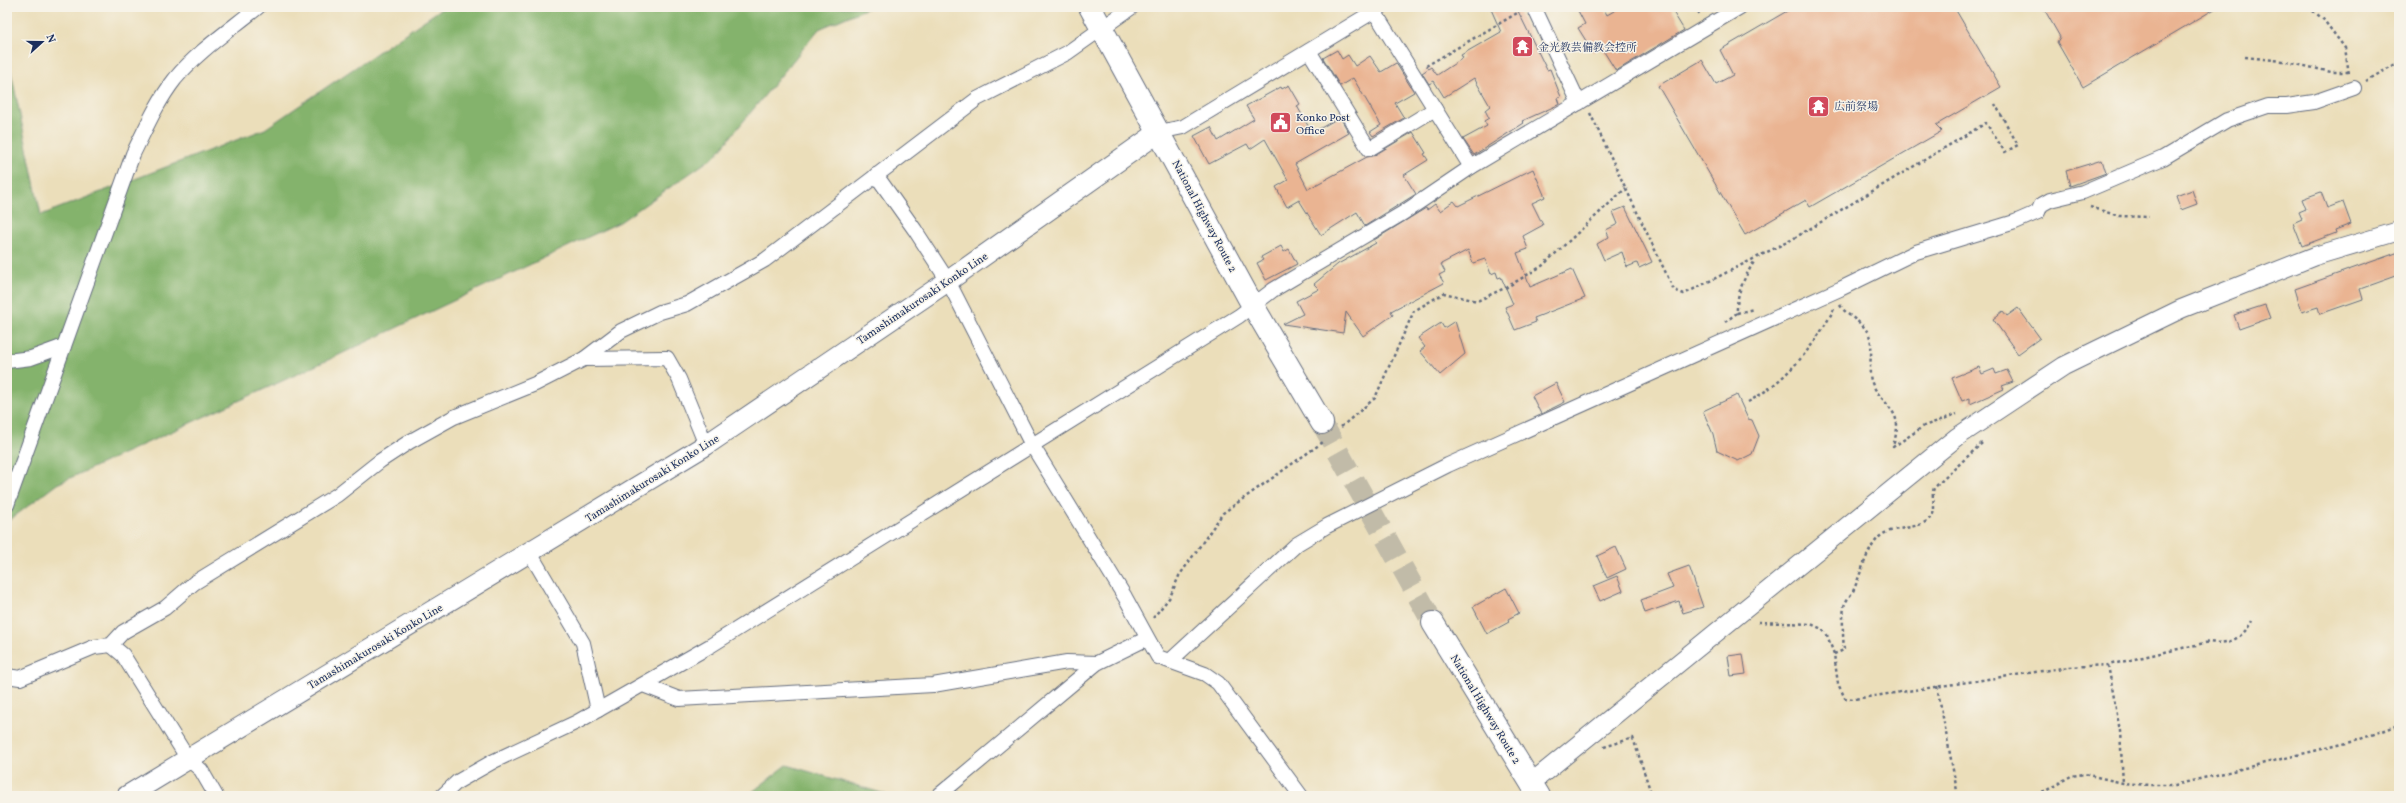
<svg xmlns="http://www.w3.org/2000/svg" width="2406" height="803" viewBox="0 0 2406 803" font-family="Vollkorn,'Noto Serif JP',serif">
<style>
.forest{fill:#84b36c;stroke:#507165}
.building{fill:#eab492}
.lines{fill:none;stroke-linecap:round;stroke-linejoin:round}
.trunk-tunnel{stroke:#c1bba8;stroke-width:22;stroke-dasharray:22 11;stroke-linecap:butt}
.minor-casing{stroke:#646c7e;stroke-width:16}
.tertiary-casing{stroke:#646c7e;stroke-width:20}
.secondary-casing{stroke:#646c7e;stroke-width:22}
.trunk-casing{stroke:#646c7e;stroke-width:24}
.path{stroke:#646c7e;stroke-width:2.5;stroke-dasharray:3 3;stroke-linecap:butt}
.minor{stroke:#fff;stroke-width:14}
.tertiary{stroke:#fff;stroke-width:18}
.secondary{stroke:#fff;stroke-width:20}
.trunk{stroke:#fff;stroke-width:22}
.labels{text-anchor:middle;stroke-width:3;stroke-linejoin:round;paint-order:stroke}
.poi-label{font-size:11px;fill:#1b2f5e;stroke:#f7f3e8;text-anchor:start}
.street-label{font-size:11px;fill:#1b2f5e;stroke:#f7f3e8}
</style>
<rect width="100%" height="100%" fill="#f7f3e8"/>
<filter id="ink" filterUnits="userSpaceOnUse"><feTurbulence type="fractalNoise" baseFrequency=".025" numOctaves="2"/><feDisplacementMap in="SourceGraphic" scale="8" xChannelSelector="R" yChannelSelector="G"/><feConvolveMatrix kernelMatrix="1 2 1 2 8 2 1 2 1" color-interpolation-filters="sRGB"/></filter>
<filter id="wash" filterUnits="userSpaceOnUse"><feTurbulence type="fractalNoise" baseFrequency=".012" numOctaves="4" result="noise"/><feDisplacementMap in="SourceGraphic" scale="16" xChannelSelector="R" yChannelSelector="G"/><feGaussianBlur stdDeviation="0.9" result="paint"/><feColorMatrix in="noise" values="0 0 0 0 0 0 0 0 0 0 0 0 0 0 0 0 0 1.4 0 .05"/><feComposite in="paint" operator="in"/></filter>
<g filter="url(#wash)">
<rect width="100%" height="100%" fill="#ebdeba"/>
<!-- forest -->
<g class="forest">
<path d="M 444,7 L 870,7 L 819,29 L 715,156 L 620,222 L 339,355 L 57,484 L 7,522 L 7,53 L 41,215 L 265,129 Z"/>
<path d="M 787,765 L 885,794 L 885,796 L 747,796 Z"/>
</g>
<g id="blocks">
<!-- building -->
<g class="building">
<path d="M 1490,7 L 1516,7 L 1547,70 L 1550,69 L 1561,97 L 1558,98 L 1560,104 L 1522,121 L 1524,123 L 1474,155 L 1463,139 L 1487,126 L 1484,121 L 1489,118 L 1485,110 L 1490,106 L 1474,78 L 1444,97 L 1434,81 L 1429,84 L 1422,73 L 1431,67 L 1437,75 L 1463,58 L 1461,55 L 1501,32 Z"/>
<path d="M 1576,7 L 1603,7 L 1607,15 L 1621,7 L 1670,7 L 1684,30 L 1616,71 L 1601,47 L 1593,52 L 1578,28 L 1585,24 Z"/>
<path d="M 1794,7 L 1954,7 L 2001,87 L 1936,125 L 1942,131 L 1810,207 L 1806,200 L 1745,235 L 1658,86 L 1702,60 L 1716,84 L 1733,75 L 1720,50 Z"/>
<path d="M 2043,7 L 2218,7 L 2083,87 L 2057,42 L 2060,37 Z"/>
<path d="M 1337,50 L 1342,59 L 1348,55 L 1355,66 L 1370,56 L 1381,72 L 1396,63 L 1414,92 L 1395,103 L 1404,118 L 1373,136 L 1370,132 L 1381,125 L 1353,78 L 1340,86 L 1323,58 Z"/>
<path d="M 1289,85 L 1300,104 L 1297,106 L 1312,133 L 1340,117 L 1349,133 L 1295,164 L 1308,189 L 1367,157 L 1373,156 L 1413,132 L 1426,153 L 1424,154 L 1428,160 L 1404,175 L 1416,194 L 1365,226 L 1357,212 L 1321,235 L 1299,200 L 1287,207 L 1276,187 L 1288,180 L 1265,139 L 1250,149 L 1247,144 L 1209,164 L 1194,136 L 1211,127 L 1218,141 L 1254,119 L 1246,106 L 1281,87 L 1282,89 Z"/>
<path d="M 2102,160 L 2106,173 L 2070,186 L 2066,171 Z"/>
<path d="M 1533,169 L 1545,197 L 1532,203 L 1543,225 L 1523,236 L 1528,249 L 1517,253 L 1530,287 L 1572,269 L 1585,298 L 1534,318 L 1536,322 L 1515,330 L 1505,307 L 1513,304 L 1501,277 L 1498,278 L 1496,272 L 1491,274 L 1485,259 L 1473,263 L 1468,250 L 1441,264 L 1445,272 L 1439,275 L 1444,283 L 1391,311 L 1393,315 L 1363,336 L 1346,312 L 1343,333 L 1283,324 L 1303,314 L 1296,301 L 1319,289 L 1314,284 L 1338,264 L 1376,243 L 1374,240 L 1426,208 L 1427,210 L 1435,204 L 1440,211 L 1454,201 L 1458,206 Z"/>
<path d="M 2192,190 L 2197,204 L 2181,210 L 2176,196 Z"/>
<path d="M 2321,192 L 2327,208 L 2343,202 L 2351,224 L 2335,230 L 2336,233 L 2302,246 L 2293,223 L 2302,219 L 2299,212 L 2306,209 L 2302,199 Z"/>
<path d="M 1625,207 L 1652,262 L 1639,268 L 1637,263 L 1627,267 L 1622,252 L 1604,260 L 1597,244 L 1609,237 L 1606,230 L 1618,224 L 1613,212 Z"/>
<path d="M 1281,246 L 1284,252 L 1289,249 L 1297,264 L 1266,280 L 1257,263 L 1263,260 L 1261,257 Z"/>
<path d="M 2399,252 L 2399,275 L 2360,289 L 2363,299 L 2320,314 L 2318,307 L 2302,312 L 2295,289 Z"/>
<path d="M 2265,305 L 2270,318 L 2239,329 L 2234,315 Z"/>
<path d="M 2018,308 L 2040,338 L 2018,354 L 1993,319 L 2003,311 L 2007,316 Z"/>
<path d="M 1455,321 L 1465,354 L 1440,375 L 1420,351 L 1425,347 L 1418,338 L 1441,323 L 1444,328 Z"/>
<path d="M 1979,367 L 1982,374 L 1994,369 L 1996,374 L 2007,370 L 2013,382 L 2002,386 L 2004,389 L 1970,404 L 1970,398 L 1962,401 L 1952,378 Z"/>
<path d="M 1556,383 L 1565,402 L 1541,414 L 1532,396 Z"/>
<path d="M 1737,395 L 1748,419 L 1752,420 L 1759,436 L 1752,454 L 1738,461 L 1717,451 L 1713,434 L 1703,411 Z"/>
<path d="M 1616,547 L 1626,569 L 1607,578 L 1597,556 Z"/>
<path d="M 1689,566 L 1703,607 L 1683,613 L 1679,601 L 1645,613 L 1641,600 L 1673,588 L 1667,574 Z"/>
<path d="M 1617,576 L 1623,591 L 1600,601 L 1593,586 Z"/>
<path d="M 1506,588 L 1519,613 L 1508,619 L 1509,622 L 1487,634 L 1473,607 Z"/>
<path d="M 1743,654 L 1746,674 L 1731,676 L 1728,656 Z"/>
</g>
</g>
</g>
<g filter="url(#ink)">
<use href="#blocks" fill-opacity="0" stroke="#646c7e" stroke-width="1"/>
<g class="lines">
<!-- trunk-tunnel -->
<path class="trunk-tunnel" d="M 1322,423 L 1433,623"/>
<defs>
<g id="minor">
<path d="M 1534,7 L 1579,103"/>
<path d="M 1374,11 L 1471,167"/>
<path d="M 1309,51 L 1369,149 L 1435,109"/>
<path d="M 1159,132 L 1183,127 L 1381,7"/>
<path d="M 876,175 L 915,230 L 948,281 L 1032,445 L 1125,597 L 1158,657 L 1205,674 L 1218,683 L 1301,796"/>
<path d="M 584,359 L 667,358 L 679,379 L 706,445"/>
<path d="M 7,361 L 31,358 L 64,346"/>
<path d="M 7,505 L 133,154 C 146,128 157,102 175,79 C 198,51 230,30 258,7"/>
<path d="M 530,553 L 583,643 L 598,710"/>
<path d="M 111,645 L 123,655 L 188,759 L 201,770 L 216,796"/>
<path d="M 1170,661 L 1297,544 L 1327,526 L 1448,465 L 1840,289 L 1916,252 L 2015,222 L 2038,212 L 2041,205 L 2050,200 L 2083,192 L 2163,158 L 2227,120 L 2268,106 L 2287,106 L 2314,102 L 2354,88"/>
<path d="M 7,676 L 20,678 L 94,647 L 111,645 L 123,632 L 165,608 L 194,583 L 337,495 L 380,461 L 409,442 L 454,417 L 535,384 L 584,359 L 621,331 L 660,312 L 687,304 L 765,260 L 977,99 L 1067,53 L 1132,7"/>
<path d="M 643,685 L 679,699 L 933,685 L 1067,662 L 1097,663"/>
<path d="M 442,796 L 457,782 L 494,761 L 577,722 L 710,646 L 1239,316 L 1273,290 L 1403,213 L 1471,167 L 1740,7"/>
<path d="M 938,796 L 1097,663 L 1146,639"/>
</g>
<path id="tertiary" d="M 1531,783 L 1957,437 L 2064,366 L 2181,309 L 2315,256 L 2399,231"/>
<path id="secondary" d="M 127,796 L 706,445 L 948,281 L 1159,132"/>
<g id="trunk">
<path d="M 1090,7 L 1252,304 L 1322,423"/>
<path d="M 1433,623 L 1539,796"/>
</g>
</defs>
<!-- minor casing -->
<use href="#minor" class="minor-casing"/>
<!-- tertiary casing -->
<use href="#tertiary" class="tertiary-casing"/>
<!-- secondary casing -->
<use href="#secondary" class="secondary-casing"/>
<!-- trunk casing -->
<use href="#trunk" class="trunk-casing"/>
<!-- path -->
<g class="path">
<path d="M 1695,7 L 1699,14"/>
<path d="M 2308,7 L 2323,19 L 2345,48 L 2349,74"/>
<path d="M 2245,57 L 2283,61 L 2331,72 L 2348,72"/>
<path d="M 1426,66 L 1519,12"/>
<path d="M 2366,81 L 2399,62"/>
<path d="M 1590,113 L 1674,290 L 1684,294 L 1791,240 L 1986,123 L 2005,152 L 2018,145 L 1995,104"/>
<path d="M 2090,207 L 2119,216 L 2149,217"/>
<path d="M 1840,305 C 1847,317 1863,321 1869,335 C 1874,348 1869,362 1870,375 C 1872,396 1897,406 1897,426 C 1897,433 1894,441 1893,447 L 1924,426 L 1957,414"/>
<path d="M 1737,313 L 1754,309"/>
<path d="M 1725,322 L 1737,313 C 1736,292 1745,277 1755,260"/>
<path d="M 1748,402 C 1786,381 1814,347 1834,309"/>
<path d="M 1341,427 L 1375,398 L 1414,311 L 1444,293 L 1477,301 L 1507,287 L 1542,266 L 1626,188"/>
<path d="M 1153,618 L 1170,597 L 1179,576 L 1223,513 L 1323,442"/>
<path d="M 1758,622 L 1811,624 L 1822,629 L 1827,635 L 1834,654 L 1838,684 L 1845,698 L 1854,699 L 2069,667 L 2108,665 L 2209,642 C 2229,645 2242,639 2252,621"/>
<path d="M 1834,654 L 1844,650 C 1843,636 1842,622 1844,607 C 1845,600 1852,595 1854,589 C 1861,574 1869,540 1885,533 C 1899,526 1920,530 1931,517 C 1938,509 1930,497 1934,488 L 1982,443"/>
<path d="M 2108,665 L 2120,731 L 2123,783"/>
<path d="M 1937,686 L 1958,796"/>
<path d="M 2396,726 L 2399,739"/>
<path d="M 1604,747 L 1633,738 L 1652,796"/>
<path d="M 2037,796 L 2071,776 L 2084,774 L 2123,783 L 2149,785 L 2175,785 L 2355,741 L 2399,725"/>
<path d="M 2394,796 L 2399,777"/>
</g>
<!-- minor -->
<use href="#minor" class="minor"/>
<!-- tertiary -->
<use href="#tertiary" class="tertiary"/>
<!-- secondary -->
<use href="#secondary" class="secondary"/>
<!-- trunk -->
<use href="#trunk" class="trunk"/>
</g>
</g>
<!-- icons -->
<defs>
<symbol id="temple-square" viewBox="-11 -11 22 22"><rect x="-9" y="-9" width="18" height="18" rx="4" fill="#d1495b" stroke="#f7f3e8"/><path d="M0-6L5-2H3V0L6.5 2.5H4V6H1.5V3h-3V6H-4V2.5H-6.5L-3 0V-2H-5Z" fill="#fff"/></symbol>
<symbol id="civic-square" viewBox="-11 -11 22 22"><rect x="-9" y="-9" width="18" height="18" rx="4" fill="#d1495b" stroke="#f7f3e8"/><path d="M-.6-6.5H3V-4.5H.6V-3L4-1V1h2V6H-6V1h2V-1L-.6-3ZM-1.2 2.5V6h2.4V2.5Z" fill="#fff"/></symbol>
</defs>
<g fill-rule="evenodd">
<use href="#temple-square" x="1510" y="34" width="25" height="25"/>
<use href="#temple-square" x="1806" y="94" width="25" height="25"/>
<use href="#civic-square" x="1268" y="110" width="25" height="25"/>
</g>
<g class="labels">
<!-- poi labels -->
<g class="poi-label">
<text x="1538" y="51">金光教芸備教会控所</text>
<text x="1834" y="110">広前祭場</text>
<text x="1296" y="121">Konko Post<tspan x="1296" dy="13">Office</tspan></text>
</g>
<!-- street labels -->
<g class="street-label">
<text transform="translate(1205 216) rotate(62)" y="4">National Highway Route 2</text>
<text transform="translate(922 298) rotate(-34)" y="4">Tamashimakurosaki Konko Line</text>
<text transform="translate(652 478) rotate(-32)" y="4">Tamashimakurosaki Konko Line</text>
<text transform="translate(375 646) rotate(-31)" y="4">Tamashimakurosaki Konko Line</text>
<text transform="translate(1486 709) rotate(59)" y="4">National Highway Route 2</text>
</g>
</g>
<!-- margin -->
<rect width="2406" height="803" fill="none" stroke="#f7f3e8" stroke-width="24"/>
<!-- north arrow -->
<g transform="translate(42 42) rotate(69)" stroke="#f7f3e8" stroke-width="3" paint-order="stroke">
<path d="M0-3L7 15L0 10L-7 15Z" fill="#1b2f5e"/>
<text y="-6" font-size="11" font-weight="bold" text-anchor="middle" fill="#1b2f5e">N</text>
</g>
</svg>
